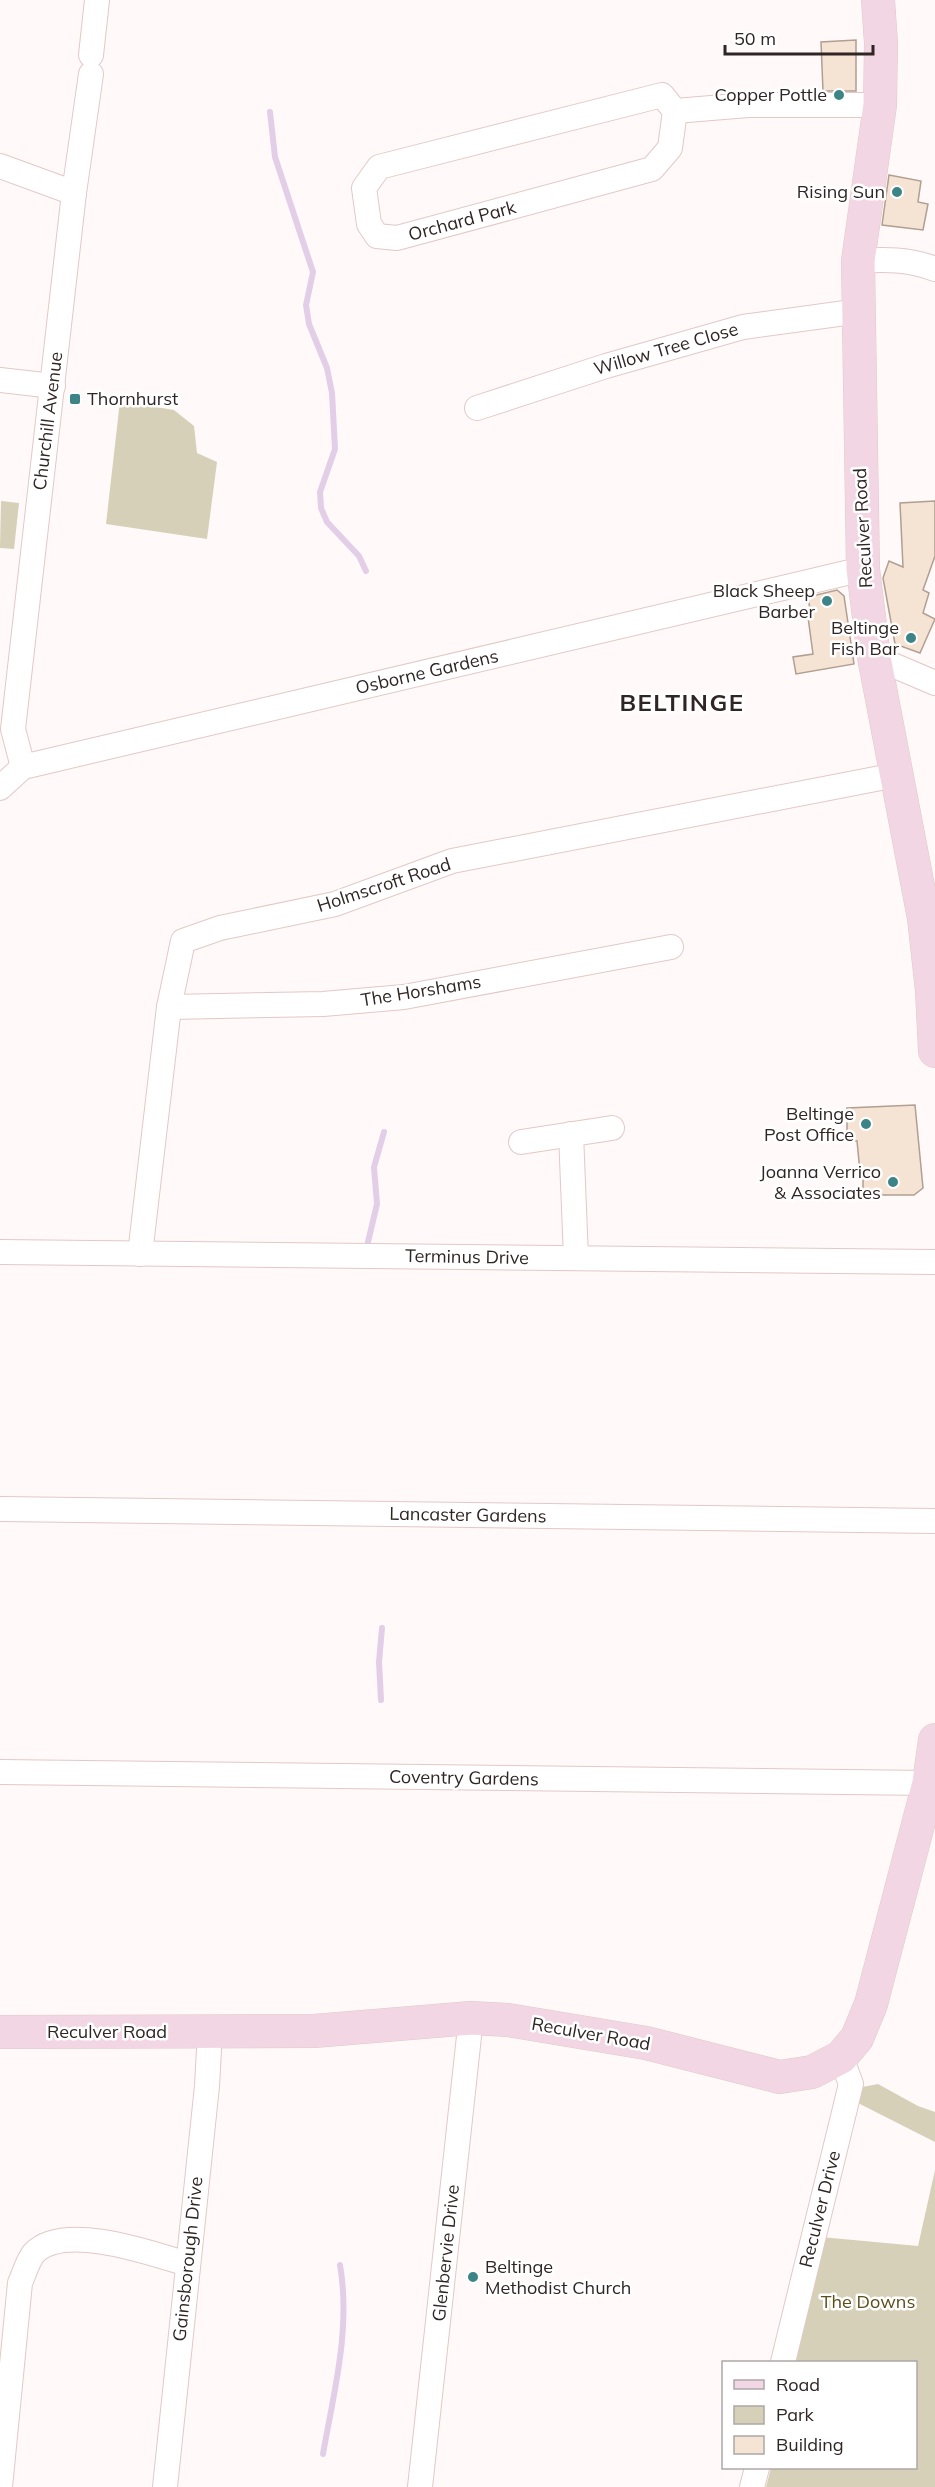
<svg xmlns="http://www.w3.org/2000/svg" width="935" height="2487" viewBox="0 0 935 2487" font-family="Mulish,sans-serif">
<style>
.green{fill:#d6d0b8}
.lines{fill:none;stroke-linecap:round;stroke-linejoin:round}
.stream{stroke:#e3cee8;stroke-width:6}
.building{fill:#f5e3d4;stroke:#b19f91;stroke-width:1.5}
.street-casing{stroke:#e2c9c6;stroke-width:26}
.secondary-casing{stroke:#e2c9c6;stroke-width:34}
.street{stroke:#fff;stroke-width:24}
.secondary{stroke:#f3d6e3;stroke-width:33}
.poi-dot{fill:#3c8485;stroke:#fff;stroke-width:2}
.labels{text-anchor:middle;stroke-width:5;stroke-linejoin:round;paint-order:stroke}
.poi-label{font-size:18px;fill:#2f2524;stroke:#fff;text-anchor:end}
.street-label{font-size:18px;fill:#2f2524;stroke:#fff}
.park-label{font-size:18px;fill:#5b4e19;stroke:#fff}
.district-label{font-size:24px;font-weight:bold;letter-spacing:1.5px;fill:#2f2524;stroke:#fff}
</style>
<rect width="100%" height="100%" fill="#fff9f9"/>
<!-- green -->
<g class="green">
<path d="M 120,401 L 174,410 L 194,426 L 197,453 L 217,462 L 207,539 L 106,524 Z"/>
<path d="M 1,501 L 19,503 L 14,549 L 0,548 Z"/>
<path d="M 878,2084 L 918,2106 L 935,2112 L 935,2142 L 852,2100 L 857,2088 Z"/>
<path d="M 935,2170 L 935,2487 L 766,2487 L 771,2468 L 916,2468 L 916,2362 L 793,2362 L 821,2237 L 918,2246 Z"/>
</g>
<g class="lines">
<!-- stream -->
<g class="stream">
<path d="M 270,112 L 275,157 L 313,272 L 306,305 L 309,324 L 327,368 L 332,393 L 335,449 L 320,492 L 321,508 L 327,522 L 359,556 L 366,571"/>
<path d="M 368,1242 L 377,1204 L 374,1167 L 384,1132"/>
<path d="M 381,1700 L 379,1662 L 382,1628"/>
<path d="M 323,2454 C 334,2391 351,2329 340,2265"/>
</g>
</g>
<!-- building -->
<g class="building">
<path d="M 856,40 L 856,91 L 823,91 L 821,42 Z"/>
<path d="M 889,175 L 921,181 L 918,202 L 928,204 L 923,230 L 882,225 Z"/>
<path d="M 935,501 L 935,556 L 923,590 L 929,593 L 923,613 L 935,619 L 920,653 L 895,644 L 883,578 L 889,561 L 903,567 L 900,503 Z"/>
<path d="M 837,590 L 844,596 L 854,664 L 796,674 L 793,657 L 813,654 L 808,617 L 811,616 L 808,597 Z"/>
<path d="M 915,1105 L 923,1188 L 914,1195 L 863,1195 L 863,1172 L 860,1172 L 857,1141 L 847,1140 L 847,1108 Z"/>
</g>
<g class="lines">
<defs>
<g id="street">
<path d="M 91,55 L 97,0"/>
<path d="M 675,111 L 662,95 L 379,167 L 364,188 L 369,224 L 377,236 L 397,238 L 652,169 L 670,148 L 675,111 L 748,105 L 880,105"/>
<path d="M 0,166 L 74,193"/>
<path d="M 858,261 C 884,259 910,259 935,269"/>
<path d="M 0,380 L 53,386"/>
<path d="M 477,408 L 606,366 L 743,327 L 860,311"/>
<path d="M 874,657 L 935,683"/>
<path d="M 23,767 L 13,729 L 74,193 L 91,74"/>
<path d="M 0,788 L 23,767 L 863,569"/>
<path d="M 169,1007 L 323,1004 L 404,997 L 671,947"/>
<path d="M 571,1134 L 576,1258"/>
<path d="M 521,1142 L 612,1128"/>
<path d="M 0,1252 L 935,1262"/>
<path d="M 140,1254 L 169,1007 L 183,941 L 220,928 L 335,904 L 452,861 L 896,775"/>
<path d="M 0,1509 L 935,1521"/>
<path d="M 0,1772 L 929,1783"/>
<path d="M 783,2362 L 851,2084 L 841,2057"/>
<path d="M 0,2487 L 20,2283 C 24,2274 28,2260 34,2253 C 64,2222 151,2253 187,2264"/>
<path d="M 165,2487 L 207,2086 L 210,2031"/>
<path d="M 420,2487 L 471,2018"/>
<path d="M 752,2487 L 757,2468"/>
</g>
<g id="secondary">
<path d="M 878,0 L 881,43 L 880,105 L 858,261 L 863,569 L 874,657 L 924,918 L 932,991 L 935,1051"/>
<path d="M 0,2032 L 314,2031 L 471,2018 L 508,2020 L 646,2043 L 780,2077 L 812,2072 L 841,2057 L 857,2038 L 871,2004 L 929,1783 L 935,1740"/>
</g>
</defs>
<!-- street casing -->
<use href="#street" class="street-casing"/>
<!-- secondary casing -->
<use href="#secondary" class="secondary-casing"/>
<!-- street -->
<use href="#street" class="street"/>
<!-- secondary -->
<use href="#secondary" class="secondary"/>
</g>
<!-- markers -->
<g class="poi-dot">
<circle cx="839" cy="95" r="6"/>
<circle cx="897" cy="192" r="6"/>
<rect x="69" y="393" width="12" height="12" rx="3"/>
<circle cx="827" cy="601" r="6"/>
<circle cx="911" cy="638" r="6"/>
<circle cx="866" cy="1124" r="6"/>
<circle cx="893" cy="1182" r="6"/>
<circle cx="473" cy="2277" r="6"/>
</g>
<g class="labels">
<!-- poi labels -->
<g class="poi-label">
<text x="827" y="101">Copper Pottle</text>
<text x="885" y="198">Rising Sun</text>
<text x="87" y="405" text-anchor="start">Thornhurst</text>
<text x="815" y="597">Black Sheep<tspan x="815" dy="21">Barber</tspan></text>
<text x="899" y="634">Beltinge<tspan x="899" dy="21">Fish Bar</tspan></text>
<text x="854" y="1120">Beltinge<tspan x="854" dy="21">Post Office</tspan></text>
<text x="881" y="1178">Joanna Verrico<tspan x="881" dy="21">&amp; Associates</tspan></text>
<text x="485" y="2273" text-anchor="start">Beltinge<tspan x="485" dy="21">Methodist Church</tspan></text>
</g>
<!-- street labels -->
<g class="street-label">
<text transform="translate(462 221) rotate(-15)" y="6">Orchard Park</text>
<text transform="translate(666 349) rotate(-16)" y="6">Willow Tree Close</text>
<text transform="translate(48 421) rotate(-83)" y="6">Churchill Avenue</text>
<text transform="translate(863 528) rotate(-93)" y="6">Reculver Road</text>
<text transform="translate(427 672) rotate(-13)" y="6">Osborne Gardens</text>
<text transform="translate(384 885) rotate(-18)" y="6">Holmscroft Road</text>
<text transform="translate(421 991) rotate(-9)" y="6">The Horshams</text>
<text transform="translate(467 1257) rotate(1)" y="6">Terminus Drive</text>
<text transform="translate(468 1515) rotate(1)" y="6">Lancaster Gardens</text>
<text transform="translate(464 1778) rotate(1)" y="6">Coventry Gardens</text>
<text x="107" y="2038">Reculver Road</text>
<text transform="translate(591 2034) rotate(10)" y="6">Reculver Road</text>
<text transform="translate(820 2209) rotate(-76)" y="6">Reculver Drive</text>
<text transform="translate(446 2253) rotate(-84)" y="6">Glenbervie Drive</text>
<text transform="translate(188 2259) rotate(-84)" y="6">Gainsborough Drive</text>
</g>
<!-- park labels -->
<g class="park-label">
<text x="868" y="2308">The Downs</text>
</g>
<!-- district labels -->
<g class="district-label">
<text x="682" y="711">BELTINGE</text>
</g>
</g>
<!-- legend -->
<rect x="722" y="2361" width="195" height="108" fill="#ffffff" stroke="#aca8a7" stroke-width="1.5"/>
<rect x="734" y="2380" width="30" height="9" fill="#f3d6e3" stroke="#aca8a7" stroke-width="1.5"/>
<text x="776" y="2391" font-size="18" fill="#2f2524">Road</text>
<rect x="734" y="2406" width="30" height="18" fill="#d6d0b8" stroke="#aca8a7" stroke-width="1.5"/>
<text x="776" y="2421" font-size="18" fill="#2f2524">Park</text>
<rect x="734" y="2436" width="30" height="18" fill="#f5e3d4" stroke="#aca8a7" stroke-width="1.5"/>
<text x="776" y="2451" font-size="18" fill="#2f2524">Building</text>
<!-- scale -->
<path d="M725 45v9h148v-9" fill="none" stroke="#2f2524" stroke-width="3"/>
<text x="734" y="45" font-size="18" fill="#2f2524" stroke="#ffffff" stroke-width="4.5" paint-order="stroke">50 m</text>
</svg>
